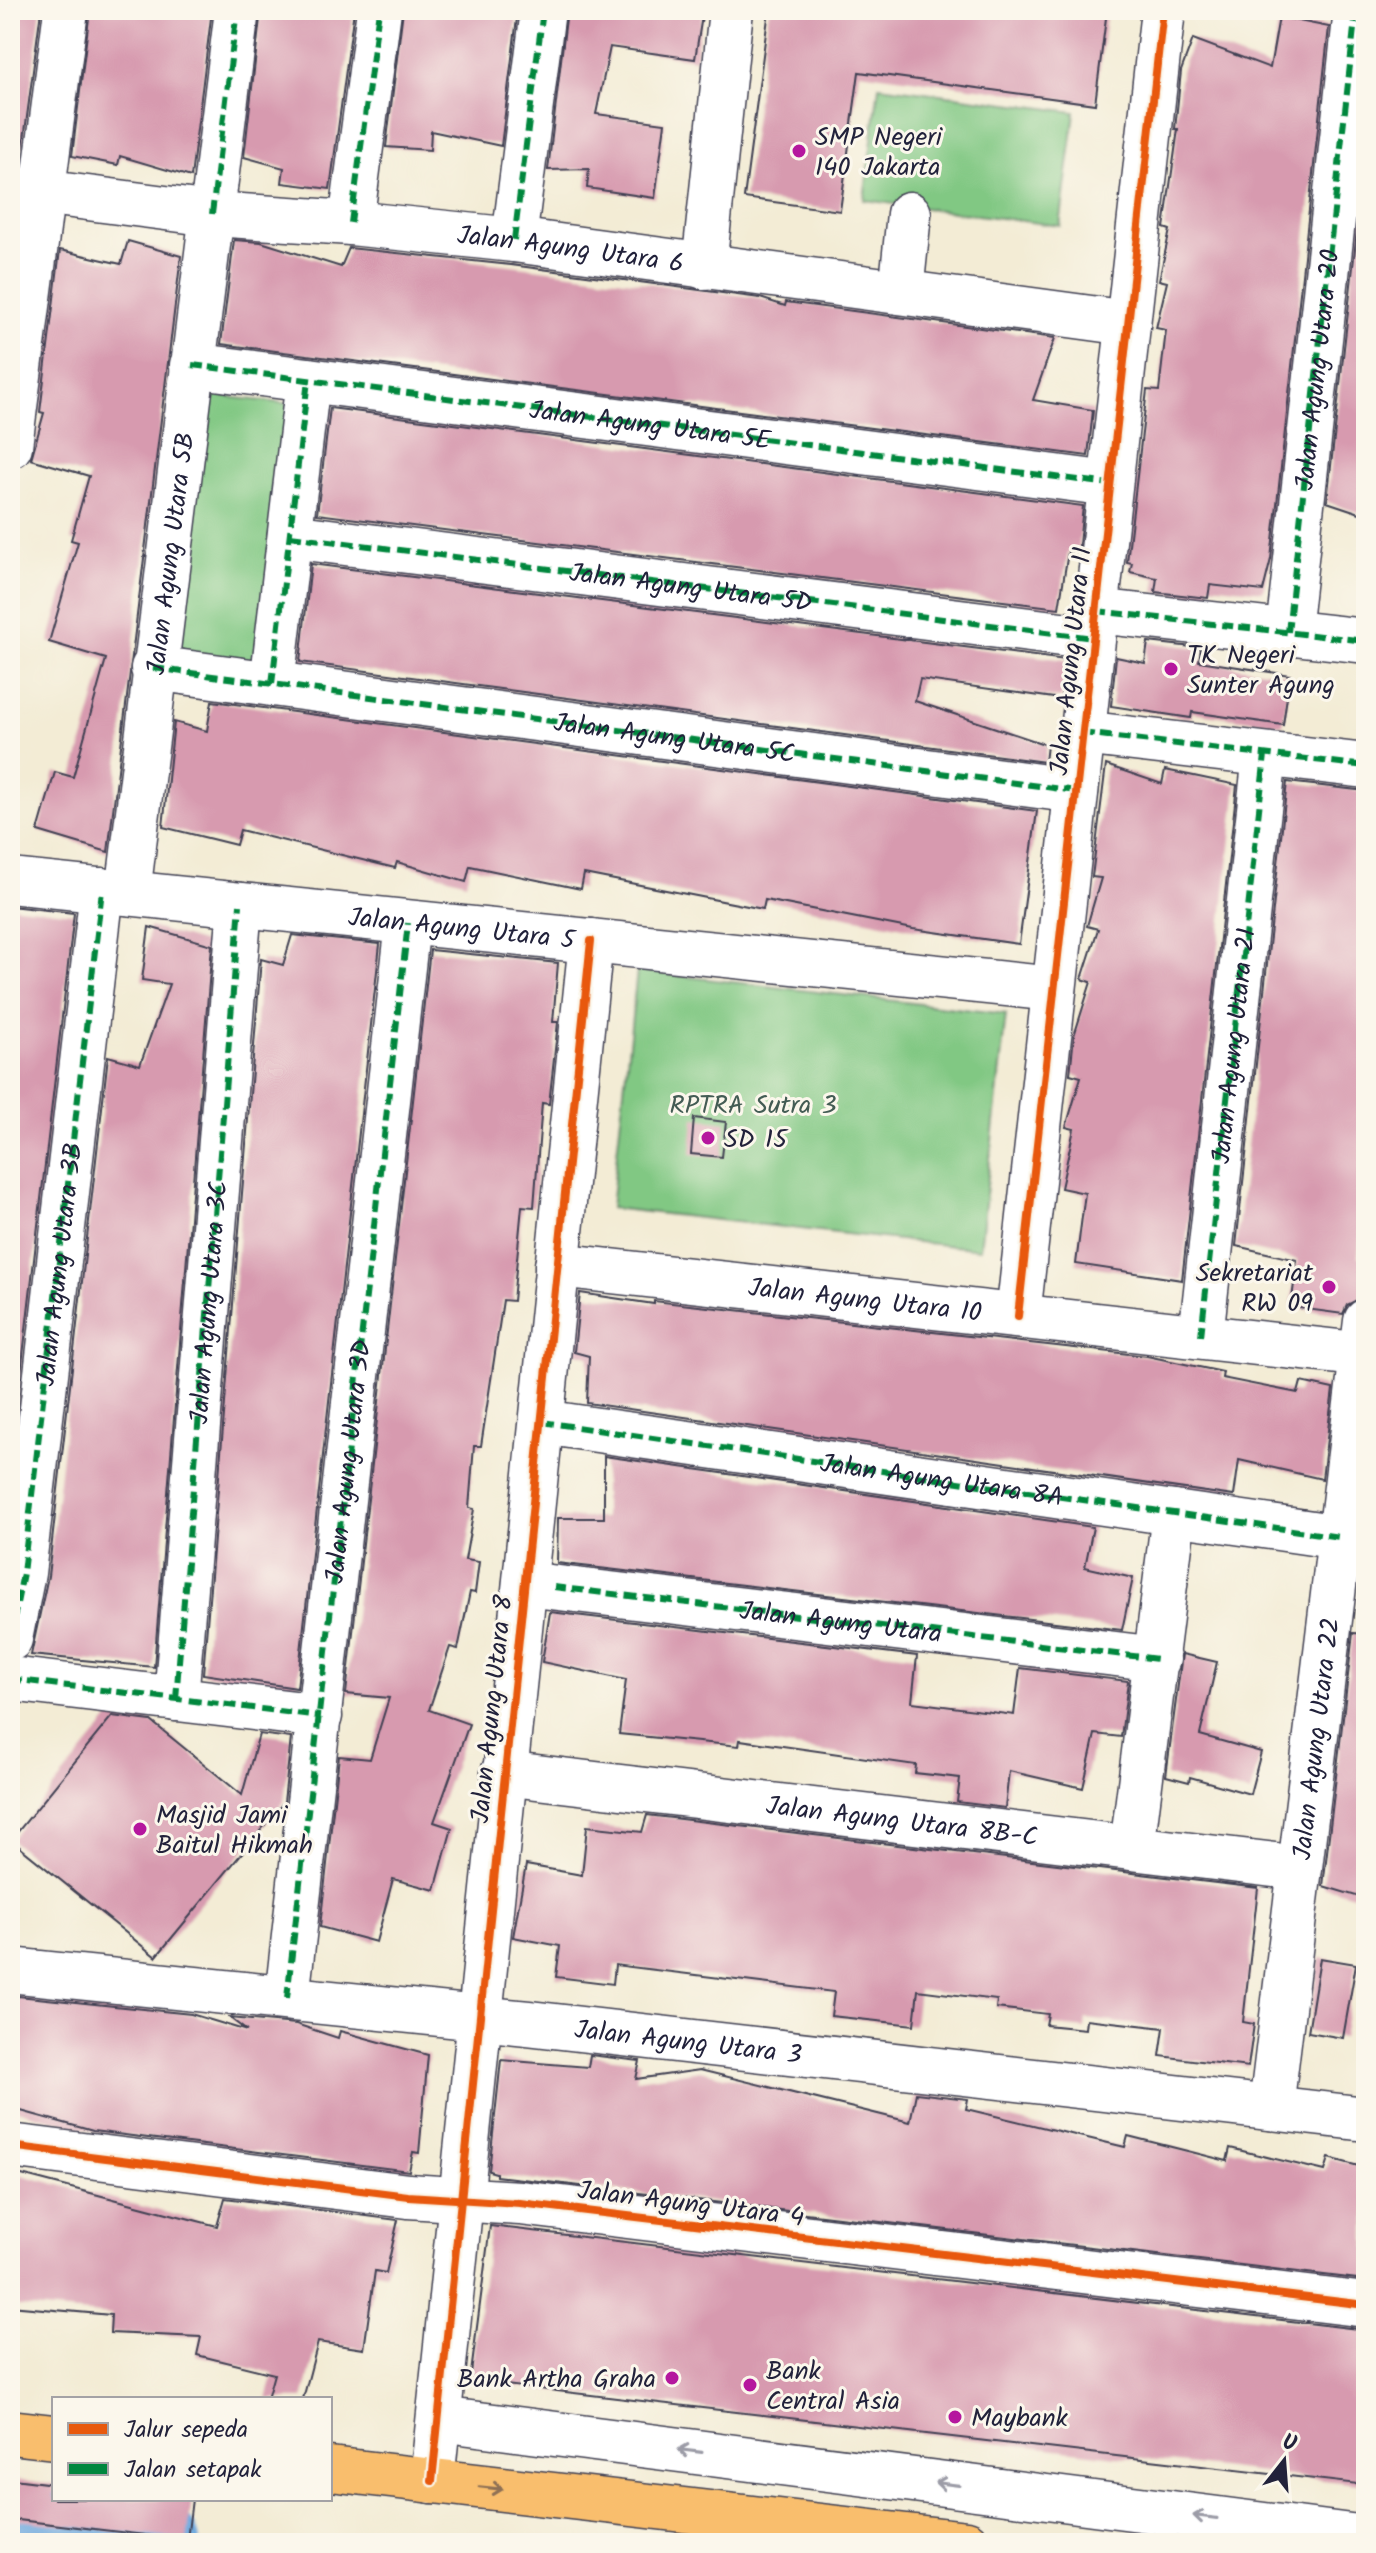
<svg xmlns="http://www.w3.org/2000/svg" width="1376" height="2553" viewBox="0 0 1376 2553" font-family="Kalam,sans-serif">
<style>
.green{fill:#81c883;stroke:#52755f;stroke-width:2}
.lines{fill:none;stroke-linecap:round;stroke-linejoin:round}
.river{stroke:#6da8de;stroke-width:74}
.building{fill:#d79aaf}
.minor-casing{stroke:#414052;stroke-width:47}
.major-casing{stroke:#414052;stroke-width:47}
.minor{stroke:#fff;stroke-width:44}
.major{stroke:#f9be6d;stroke-width:44}
.quiet{stroke:#00873e;stroke-width:6;stroke-dasharray:12 6;stroke-linecap:butt}
.cycleway-casing{stroke:#fbf7ec;stroke-width:13}
.cycleway{stroke:#e8590c;stroke-width:8}
.oneway{stroke:#9c9ca7}
.oneway2{stroke:#8e7054}
.poi-dot{fill:#b5179e;stroke:#fbf7ec;stroke-width:3}
.labels{text-anchor:middle;stroke-width:6;stroke-linejoin:round;paint-order:stroke}
.poi-label{font-size:26px;fill:#22223b;stroke:#fbf7ec;text-anchor:start}
.street-label{font-size:26px;fill:#22223b;stroke:#fbf7ec}
.park-label{font-size:26px;fill:#435c54;stroke:#fbf7ec}
</style>
<rect width="100%" height="100%" fill="#fbf7ec"/>
<filter id="ink" filterUnits="userSpaceOnUse"><feTurbulence type="fractalNoise" baseFrequency=".0125" numOctaves="2"/><feDisplacementMap in="SourceGraphic" scale="16" xChannelSelector="R" yChannelSelector="G"/><feConvolveMatrix kernelMatrix="1 2 1 2 8 2 1 2 1" color-interpolation-filters="sRGB"/></filter>
<filter id="wash" filterUnits="userSpaceOnUse"><feTurbulence type="fractalNoise" baseFrequency=".006" numOctaves="4" result="noise"/><feDisplacementMap in="SourceGraphic" scale="32" xChannelSelector="R" yChannelSelector="G"/><feGaussianBlur stdDeviation="1.8" result="paint"/><feColorMatrix in="noise" values="0 0 0 0 0 0 0 0 0 0 0 0 0 0 0 0 0 1.4 0 .05"/><feComposite in="paint" operator="in"/></filter>
<g filter="url(#wash)">
<rect width="100%" height="100%" fill="#f3ecd5"/>
<!-- green -->
<g class="green">
<path d="M 879,86 L 1075,112 L 1060,226 L 864,200 Z"/>
<path d="M 200,394 L 291,404 L 261,666 L 169,654 Z"/>
<path d="M 637,971 L 1006,1014 L 980,1249 L 611,1208 Z"/>
</g>
<g class="lines">
<!-- river -->
<path class="river" d="M 10,2525 L 163,2543"/>
</g>
<g id="blocks">
<!-- building -->
<g class="building">
<path d="M 10,10 L 41,10 L 23,147 L 10,144 Z"/>
<path d="M 90,10 L 212,10 L 191,177 L 120,156 L 118,165 L 72,156 Z"/>
<path d="M 261,10 L 354,10 L 330,189 L 282,183 L 284,168 L 244,157 Z"/>
<path d="M 403,10 L 518,10 L 501,146 L 431,131 L 430,150 L 386,147 Z"/>
<path d="M 567,10 L 703,10 L 695,59 L 610,47 L 596,114 L 665,123 L 655,198 L 587,188 L 589,169 L 548,170 Z"/>
<path d="M 769,10 L 1107,10 L 1095,104 L 859,72 L 840,211 L 744,198 Z"/>
<path d="M 1279,17 L 1329,27 L 1271,559 L 1263,591 L 1210,585 L 1208,598 L 1155,592 L 1157,578 L 1130,572 L 1132,563 L 1127,562 L 1147,390 L 1159,391 L 1166,330 L 1156,328 L 1167,282 L 1159,280 L 1170,230 L 1164,228 L 1178,129 L 1175,129 L 1181,71 L 1193,39 L 1270,68 Z"/>
<path d="M 1366,149 L 1366,515 L 1327,502 Z"/>
<path d="M 234,240 L 261,242 L 341,267 L 349,248 L 511,265 L 760,298 L 785,306 L 786,302 L 1055,338 L 1033,400 L 1093,410 L 1088,456 L 221,344 Z"/>
<path d="M 128,241 L 181,256 L 108,852 L 38,831 L 55,772 L 73,777 L 106,659 L 49,642 L 78,542 L 71,540 L 89,476 L 31,459 L 44,413 L 40,412 L 60,250 L 121,264 Z"/>
<path d="M 330,408 L 1083,506 L 1078,554 L 1068,552 L 1059,608 L 317,514 Z"/>
<path d="M 311,564 L 1066,660 L 1061,699 L 920,679 L 915,701 L 1047,745 L 1045,762 L 300,662 Z"/>
<path d="M 1148,642 L 1201,648 L 1199,661 L 1290,675 L 1283,725 L 1192,712 L 1191,718 L 1111,706 L 1116,657 L 1145,663 Z"/>
<path d="M 212,701 L 1037,811 L 1019,944 L 913,929 L 765,900 L 763,909 L 584,874 L 581,889 L 470,866 L 466,882 L 397,862 L 395,868 L 240,830 L 236,845 L 163,827 L 174,722 L 207,731 Z"/>
<path d="M 1106,765 L 1162,784 L 1165,770 L 1237,785 L 1182,1280 L 1076,1264 L 1085,1193 L 1061,1188 L 1074,1129 L 1066,1127 L 1081,1077 L 1070,1074 L 1074,1036 L 1091,982 L 1082,979 L 1098,929 L 1087,926 L 1101,878 L 1092,877 Z"/>
<path d="M 1287,782 L 1366,791 L 1366,1181 L 1358,1257 L 1366,1258 L 1366,1268 L 1363,1297 L 1347,1305 L 1343,1314 L 1291,1307 L 1297,1260 L 1236,1246 Z"/>
<path d="M 10,906 L 74,913 L 10,1468 Z"/>
<path d="M 149,927 L 212,945 L 154,1667 L 31,1655 L 48,1576 L 108,1056 L 140,1065 L 169,984 L 142,980 Z"/>
<path d="M 292,935 L 380,944 L 297,1688 L 203,1674 L 261,959 L 283,965 Z"/>
<path d="M 430,950 L 558,963 L 553,1022 L 558,1022 L 549,1104 L 542,1103 L 534,1207 L 522,1206 L 513,1301 L 503,1300 L 481,1446 L 474,1446 L 469,1508 L 474,1509 L 465,1560 L 479,1562 L 475,1593 L 470,1592 L 458,1649 L 450,1647 L 429,1710 L 469,1724 L 434,1822 L 452,1828 L 435,1890 L 393,1879 L 376,1942 L 320,1927 L 339,1756 L 370,1759 L 389,1698 L 346,1694 Z"/>
<path d="M 694,1118 L 726,1122 L 722,1157 L 691,1154 Z"/>
<path d="M 580,1293 L 654,1304 L 654,1301 L 1147,1356 L 1223,1372 L 1222,1378 L 1298,1393 L 1301,1382 L 1333,1389 L 1322,1479 L 1239,1460 L 1234,1496 L 587,1403 L 589,1356 L 574,1352 Z"/>
<path d="M 604,1456 L 1093,1527 L 1085,1567 L 1133,1578 L 1122,1630 L 557,1563 L 558,1518 L 604,1518 Z"/>
<path d="M 550,1612 L 917,1656 L 912,1702 L 1014,1715 L 1020,1668 L 1128,1681 L 1121,1737 L 1095,1734 L 1083,1788 L 1009,1771 L 1005,1808 L 957,1802 L 960,1778 L 915,1773 L 916,1765 L 740,1740 L 739,1746 L 619,1734 L 626,1680 L 542,1662 Z"/>
<path d="M 1353,1633 L 1366,1634 L 1366,1899 L 1323,1886 Z"/>
<path d="M 1182,1654 L 1217,1662 L 1200,1735 L 1261,1752 L 1250,1794 L 1190,1777 L 1189,1782 L 1166,1776 Z"/>
<path d="M 112,1716 L 151,1721 L 242,1795 L 259,1734 L 291,1738 L 284,1802 L 156,1957 L 11,1840 Z"/>
<path d="M 647,1815 L 1258,1888 L 1243,2022 L 1254,2024 L 1248,2067 L 1160,2056 L 1164,2028 L 1086,2019 L 1085,2029 L 1046,2025 L 1048,2014 L 996,2008 L 997,2000 L 918,1990 L 914,2025 L 831,2016 L 834,1992 L 615,1965 L 613,1984 L 556,1977 L 560,1946 L 513,1937 L 526,1865 L 582,1875 L 587,1826 L 642,1832 Z"/>
<path d="M 1320,1958 L 1356,1964 L 1343,2038 L 1308,2032 Z"/>
<path d="M 18,1996 L 191,2014 L 247,2031 L 230,2018 L 296,2024 L 338,2038 L 340,2031 L 428,2055 L 419,2153 L 413,2152 L 409,2171 L 93,2131 L 10,2108 L 10,1999 L 16,2001 Z"/>
<path d="M 590,2055 L 640,2061 L 636,2079 L 700,2070 L 910,2122 L 916,2093 L 968,2099 L 966,2109 L 1125,2147 L 1128,2136 L 1227,2161 L 1230,2148 L 1325,2171 L 1329,2158 L 1366,2168 L 1366,2280 L 496,2176 L 496,2173 L 489,2171 L 501,2060 L 588,2067 Z"/>
<path d="M 10,2172 L 217,2226 L 225,2198 L 398,2220 L 386,2273 L 375,2271 L 364,2349 L 318,2342 L 303,2399 L 267,2399 L 274,2374 L 197,2355 L 201,2337 L 110,2333 L 111,2315 L 10,2306 Z"/>
<path d="M 490,2226 L 1366,2330 L 1366,2485 L 470,2381 Z"/>
<path d="M 13,2479 L 54,2484 L 54,2499 L 192,2499 L 187,2540 L 10,2519 Z"/>
</g>
</g>
</g>
<g filter="url(#ink)">
<use href="#blocks" fill-opacity="0" stroke="#414052" stroke-width="2"/>
<g class="lines">
<defs>
<g id="minor">
<path id="s1" d="M 10,188 L 212,214 L 351,223 L 514,240 L 1128,323"/>
<path d="M 351,223 L 379,10"/>
<path d="M 514,240 L 543,10"/>
<path d="M 704,267 L 731,10"/>
<path d="M 901,292 L 909,214"/>
<path d="M 192,365 L 1110,484"/>
<path d="M 10,446 L 66,10"/>
<path id="s2" d="M 290,536 L 1093,638"/>
<path d="M 1096,611 L 1366,641"/>
<path d="M 1288,632 L 1356,10"/>
<path d="M 153,668 L 1076,791"/>
<path d="M 272,684 L 308,380"/>
<path d="M 1082,733 L 1366,766"/>
<path id="s3" d="M 10,881 L 1054,989"/>
<path id="s4" d="M 128,893 L 237,10"/>
<path id="s5" d="M 557,1265 L 1366,1355"/>
<path d="M 1018,1316 L 1163,10"/>
<path d="M 1201,1336 L 1265,755"/>
<path id="s6" d="M 542,1422 L 1340,1537"/>
<path id="s7" d="M 525,1584 L 1158,1659"/>
<path id="s8" d="M 10,1639 L 23,1573 L 102,890"/>
<path d="M 10,1679 L 320,1716"/>
<path id="s9" d="M 176,1699 L 240,905"/>
<path id="s10" d="M 503,1773 L 1300,1868"/>
<path d="M 1132,1848 L 1174,1513"/>
<path id="s11" d="M 10,1970 L 528,2023 L 1366,2119"/>
<path d="M 287,1998 L 408,923"/>
<path id="s12" d="M 1271,2108 L 1366,1321"/>
<path d="M 10,2146 L 408,2196 L 520,2203 L 1366,2305"/>
<path d="M 439,2419 L 1366,2538"/>
<path d="M 432,2481 L 591,941"/>
</g>
<g id="major">
<path d="M 10,2432 L 54,2437"/>
<path d="M 330,2469 L 967,2543"/>
</g>
</defs>
<!-- minor casing -->
<use href="#minor" class="minor-casing"/>
<!-- major casing -->
<use href="#major" class="major-casing"/>
<!-- minor -->
<use href="#minor" class="minor"/>
<!-- major -->
<use href="#major" class="major"/>
<!-- quiet -->
<g class="quiet">
<path d="M 212,214 L 237,10"/>
<path d="M 351,223 L 379,10"/>
<path d="M 514,240 L 543,10"/>
<path id="s13" d="M 192,365 L 1110,484"/>
<path d="M 290,536 L 1093,638"/>
<path d="M 1096,611 L 1366,641"/>
<path id="s14" d="M 1288,632 L 1356,10"/>
<path id="s15" d="M 153,668 L 1076,791"/>
<path d="M 272,684 L 308,380"/>
<path d="M 1082,733 L 1366,766"/>
<path id="s16" d="M 1201,1336 L 1265,755"/>
<path d="M 542,1422 L 1340,1537"/>
<path d="M 554,1587 L 1158,1659"/>
<path d="M 10,1639 L 23,1573 L 102,890"/>
<path d="M 10,1679 L 320,1716"/>
<path d="M 176,1699 L 240,905"/>
<path id="s17" d="M 287,1998 L 408,923"/>
</g>
<defs>
<g id="cycleway">
<path d="M 1018,1316 L 1163,10"/>
<path d="M 10,2146 L 408,2196 L 520,2203 L 1366,2305"/>
<path d="M 432,2481 L 591,941"/>
</g>
</defs>
<!-- cycleway casing -->
<use href="#cycleway" class="cycleway-casing"/>
<!-- cycleway -->
<use href="#cycleway" class="cycleway"/>
</g>
<!-- one-way arrows -->
<defs><path id="oneway-shaft" d="M-6 0H5M1.5-3L5.5 0L1.5 3" fill="none" stroke-width="1.6" stroke-linecap="round" stroke-linejoin="round" transform="scale(2)"/></defs>
<g class="oneway">
<use href="#oneway-shaft" transform="translate(690 2451) rotate(-173)"/>
<use href="#oneway-shaft" transform="translate(947 2484) rotate(-173)"/>
<use href="#oneway-shaft" transform="translate(1205 2517) rotate(-173)"/>
</g>
<use class="oneway2" href="#oneway-shaft" transform="translate(491 2488) rotate(6)"/>
</g>
<!-- markers -->
<g class="poi-dot">
<circle cx="799" cy="151" r="8"/>
<circle cx="1171" cy="669" r="8"/>
<circle cx="708" cy="1138" r="8"/>
<circle cx="1329" cy="1287" r="8"/>
<circle cx="140" cy="1829" r="8"/>
<circle cx="672" cy="2378" r="8"/>
<circle cx="750" cy="2385" r="8"/>
<circle cx="955" cy="2417" r="8"/>
</g>
<g class="labels">
<!-- poi labels -->
<g class="poi-label">
<text x="815" y="145">SMP Negeri<tspan x="815" dy="30">140 Jakarta</tspan></text>
<text x="1187" y="663">TK Negeri<tspan x="1187" dy="30">Sunter Agung</tspan></text>
<text x="724" y="1147">SD 15</text>
<text x="1313" y="1281" text-anchor="end">Sekretariat<tspan x="1313" dy="30">RW 09</tspan></text>
<text x="156" y="1823">Masjid Jami<tspan x="156" dy="30">Baitul Hikmah</tspan></text>
<text x="766" y="2379">Bank<tspan x="766" dy="30">Central Asia</tspan></text>
<text x="656" y="2387" text-anchor="end">Bank Artha Graha</text>
<text x="971" y="2426">Maybank</text>
</g>
<!-- street labels -->
<g class="street-label">
<text dy="9" stroke="none"><textPath href="#s1" startOffset="564">Jalan Agung Utara 6</textPath></text>
<text dy="9" stroke="none"><textPath href="#s14" startOffset="264">Jalan Agung Utara 20</textPath></text>
<text dy="9" stroke="none"><textPath href="#s13" startOffset="462">Jalan Agung Utara 5E</textPath></text>
<text dy="9" stroke="none"><textPath href="#s4" startOffset="342">Jalan Agung Utara 5B</textPath></text>
<text dy="9" stroke="none"><textPath href="#s2" startOffset="404">Jalan Agung Utara 5D</textPath></text>
<text transform="translate(1070 661) rotate(-84)" y="9">Jalan Agung Utara 11</text>
<text dy="9" stroke="none"><textPath href="#s15" startOffset="526">Jalan Agung Utara 5C</textPath></text>
<text dy="9" stroke="none"><textPath href="#s3" startOffset="454">Jalan Agung Utara 5</textPath></text>
<text dy="9" stroke="none"><textPath href="#s16" startOffset="292">Jalan Agung Utara 21</textPath></text>
<text dy="9" stroke="none"><textPath href="#s8" startOffset="378">Jalan Agung Utara 3B</textPath></text>
<text dy="9" stroke="none"><textPath href="#s5" startOffset="310">Jalan Agung Utara 10</textPath></text>
<text dy="9" stroke="none"><textPath href="#s9" startOffset="398">Jalan Agung Utara 3C</textPath></text>
<text dy="9" stroke="none"><textPath href="#s17" startOffset="540">Jalan Agung Utara 3D</textPath></text>
<text dy="9" stroke="none"><textPath href="#s6" startOffset="404">Jalan Agung Utara 8A</textPath></text>
<text dy="9" stroke="none"><textPath href="#s7" startOffset="318">Jalan Agung Utara</textPath></text>
<text transform="translate(491 1709) rotate(-84)" y="9">Jalan Agung Utara 8</text>
<text dy="9" stroke="none"><textPath href="#s12" startOffset="372">Jalan Agung Utara 22</textPath></text>
<text dy="9" stroke="none"><textPath href="#s10" startOffset="402">Jalan Agung Utara 8B-C</textPath></text>
<text dy="9" stroke="none"><textPath href="#s11" startOffset="682">Jalan Agung Utara 3</textPath></text>
<text transform="translate(691 2203) rotate(7)" y="9">Jalan Agung Utara 4</text>
</g>
<!-- park labels -->
<g class="park-label">
<text x="753" y="1113">RPTRA Sutra 3</text>
</g>
</g>
<!-- margin -->
<rect width="1376" height="2553" fill="none" stroke="#fbf7ec" stroke-width="40"/>
<!-- legend -->
<rect x="52" y="2397" width="280" height="104" fill="#fbf7ec" stroke="#a4a2a5" stroke-width="2"/>
<rect x="68" y="2423" width="40" height="12" fill="#e8590c" stroke="#a4a2a5" stroke-width="2"/>
<text x="124" y="2437" font-size="24" fill="#22223b">Jalur sepeda</text>
<rect x="68" y="2463" width="40" height="12" fill="#00873e" stroke="#a4a2a5" stroke-width="2"/>
<text x="124" y="2477" font-size="24" fill="#22223b">Jalan setapak</text>
<!-- north arrow -->
<g transform="translate(1284 2461) rotate(17)" stroke="#fbf7ec" stroke-width="6" paint-order="stroke">
<path d="M0-6L14 30L0 20L-14 30Z" fill="#22223b"/>
<text y="-12" font-size="22" font-weight="bold" text-anchor="middle" fill="#22223b">U</text>
</g>
</svg>
